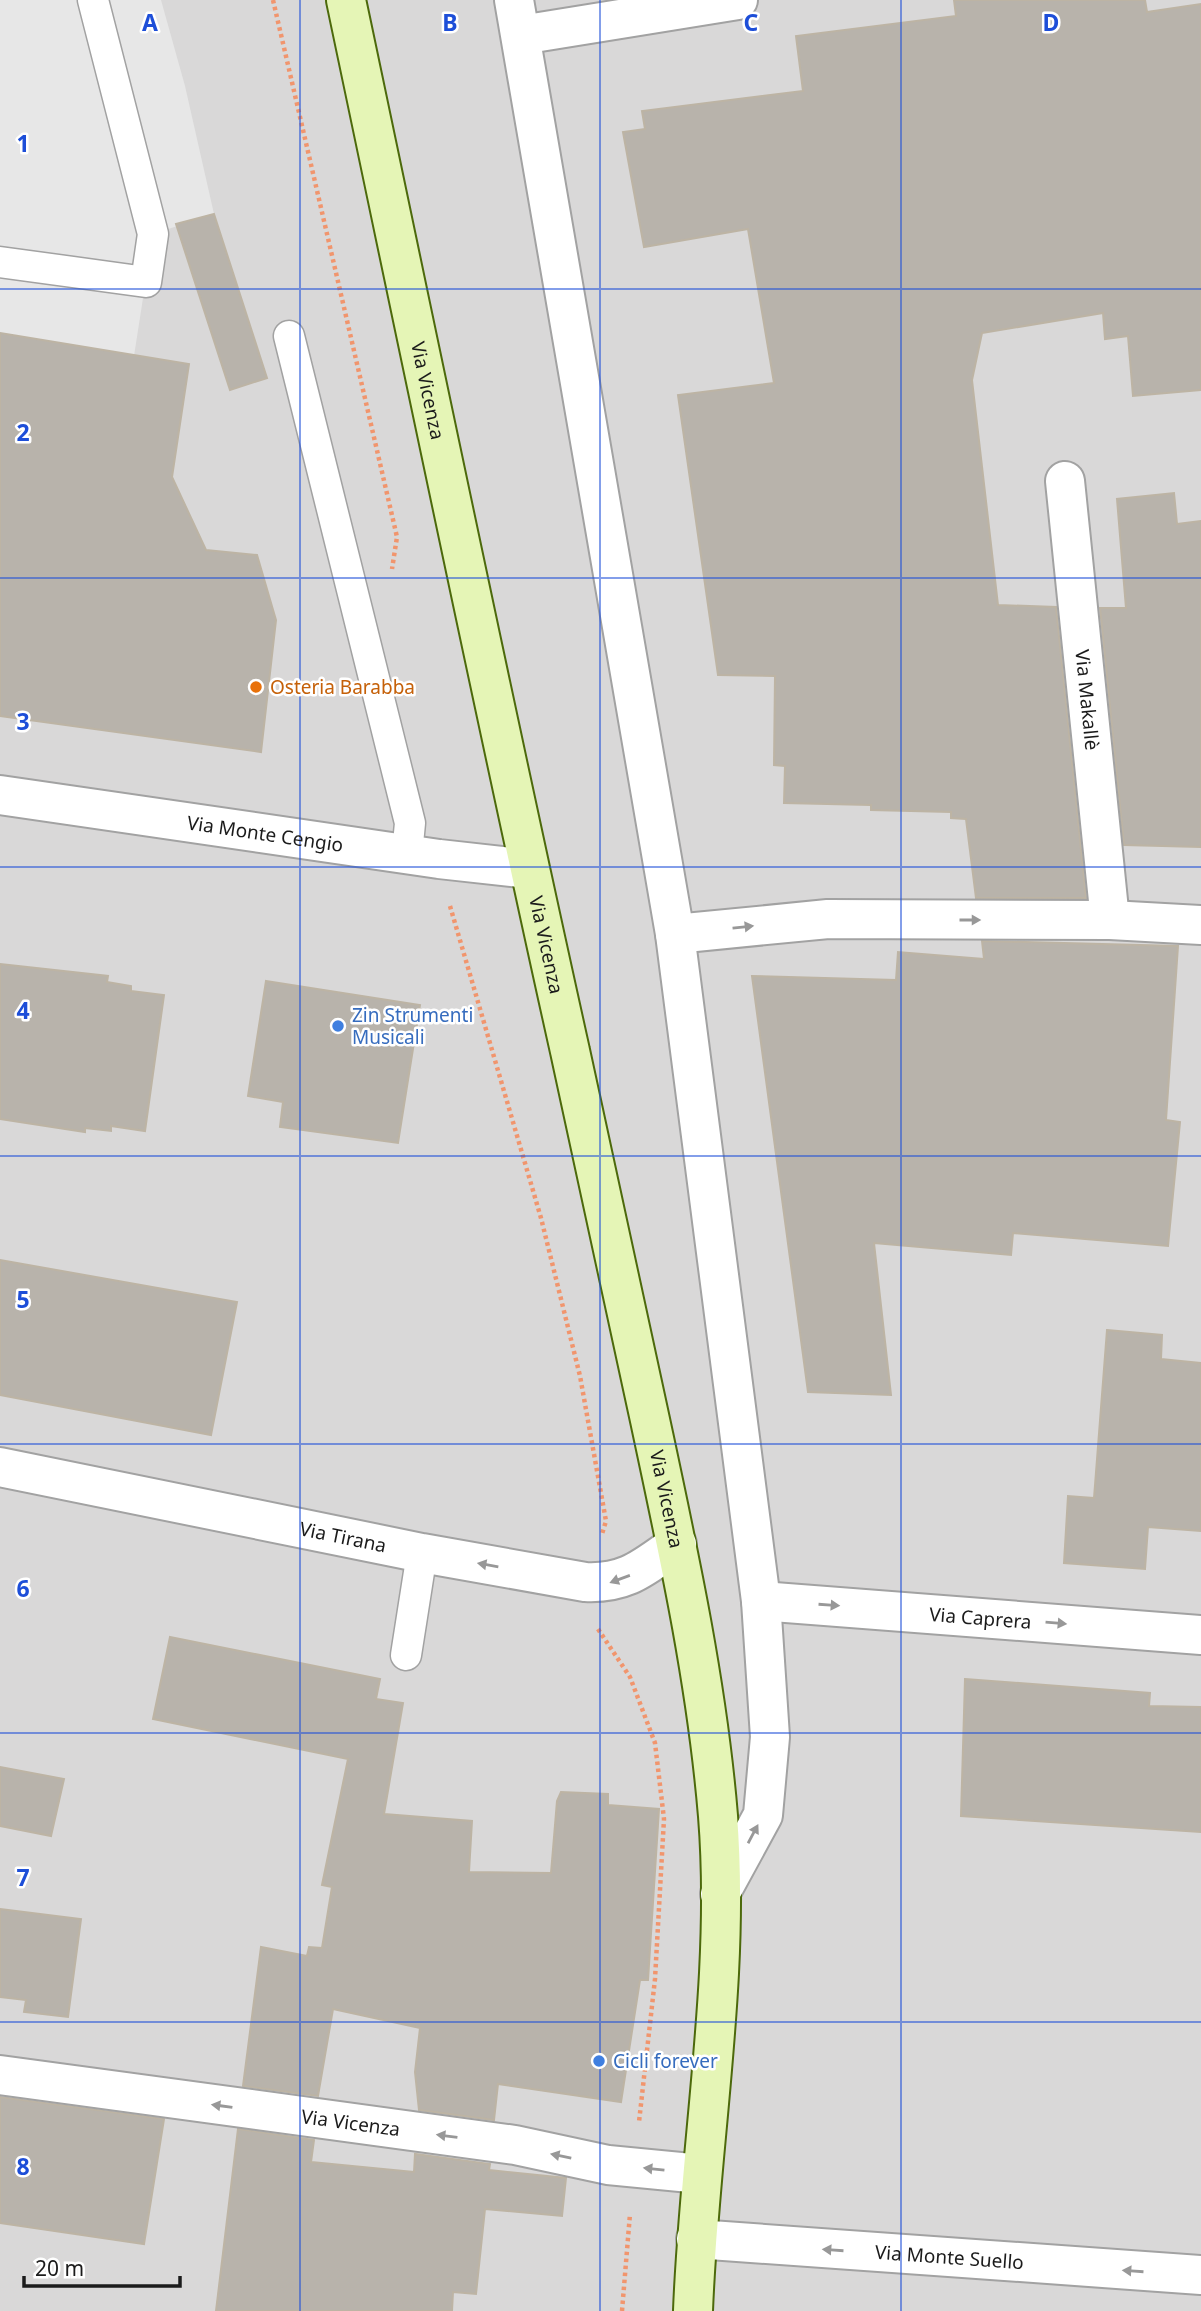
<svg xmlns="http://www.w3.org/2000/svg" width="1201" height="2311" viewBox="0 0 1201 2311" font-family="'Noto Sans',sans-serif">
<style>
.residential{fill:#d9d8d8}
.parking{fill:#e7e7e7}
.building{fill:#b8b3ab;stroke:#bdb4a4;stroke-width:2}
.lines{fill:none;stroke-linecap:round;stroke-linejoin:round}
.service-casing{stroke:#a2a2a2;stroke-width:33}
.minor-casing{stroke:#a2a2a2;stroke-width:42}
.secondary-casing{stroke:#4c690b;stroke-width:42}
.path{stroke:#f1956d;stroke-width:4.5;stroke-dasharray:3.5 3.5;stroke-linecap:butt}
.service{stroke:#fff;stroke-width:30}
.minor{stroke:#fff;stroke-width:38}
.secondary{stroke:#e5f5b6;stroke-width:38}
.oneway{fill:#989898}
.grid{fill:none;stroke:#1d4ed8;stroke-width:2;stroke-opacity:0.55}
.food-dot{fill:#e8710a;stroke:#fff;stroke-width:2.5}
.shop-dot{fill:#3f7fe0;stroke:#fff;stroke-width:2.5}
.labels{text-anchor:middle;stroke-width:5;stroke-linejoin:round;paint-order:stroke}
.street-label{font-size:19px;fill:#1b1b1b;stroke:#fff}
.food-label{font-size:19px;fill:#c56008;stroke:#fff;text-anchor:start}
.shop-label{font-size:19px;fill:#366cbe;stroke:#fff;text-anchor:start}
.grid-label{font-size:23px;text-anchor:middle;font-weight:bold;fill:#1d4ed8;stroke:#fff;stroke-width:5;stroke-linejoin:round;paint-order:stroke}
</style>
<rect width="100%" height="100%" fill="#ecebe1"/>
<!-- residential -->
<rect class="residential" x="0" y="0" width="1201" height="2311"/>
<!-- parking -->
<path class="parking" d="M 0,0 L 161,0 L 185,86 L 214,214 L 153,234 L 134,356 L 0,335 Z"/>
<!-- building -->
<g class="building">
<path d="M 954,0 L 1145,0 L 1147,12 L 1201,4 L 1201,390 L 1133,396 L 1128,336 L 1105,339 L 1103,313 L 982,333 L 972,380 L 998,605 L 1056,607 L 1086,898 L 976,898 L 966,819 L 951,818 L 951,812 L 871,810 L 871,805 L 784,803 L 785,766 L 774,765 L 775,676 L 718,675 L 678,395 L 774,383 L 748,229 L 644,247 L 623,132 L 645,129 L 642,111 L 803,91 L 796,36 L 956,16 Z"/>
<path d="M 214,214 L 267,378 L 230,390 L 176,224 Z"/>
<path d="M 0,333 L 189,364 L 172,477 L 206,550 L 257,555 L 276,620 L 261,752 L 0,716 Z"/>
<path d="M 1174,493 L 1177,524 L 1201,521 L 1201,847 L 1124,845 L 1100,608 L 1126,608 L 1117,499 Z"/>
<path d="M 982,941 L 1178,946 L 1166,1120 L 1180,1122 L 1168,1246 L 1013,1233 L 1011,1255 L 874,1243 L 891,1395 L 808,1392 L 752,976 L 896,980 L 898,952 L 984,959 Z"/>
<path d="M 0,964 L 108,976 L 107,982 L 131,986 L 131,991 L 164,995 L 145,1131 L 111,1126 L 111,1131 L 85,1128 L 85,1132 L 0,1119 Z"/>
<path d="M 266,981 L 420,1005 L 398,1143 L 280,1127 L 283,1102 L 248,1096 Z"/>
<path d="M 0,1260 L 237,1302 L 211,1435 L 0,1395 Z"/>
<path d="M 1107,1330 L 1162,1335 L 1161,1359 L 1201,1363 L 1201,1531 L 1148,1527 L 1145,1569 L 1064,1563 L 1068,1496 L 1094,1498 Z"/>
<path d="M 170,1637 L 380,1679 L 376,1699 L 403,1703 L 384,1814 L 472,1821 L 469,1872 L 551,1873 L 557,1801 L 561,1792 L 608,1794 L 608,1805 L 659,1809 L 648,1980 L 640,1980 L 621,2102 L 498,2084 L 494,2120 L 419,2110 L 415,2072 L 420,2028 L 333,2009 L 318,2096 L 243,2086 L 261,1947 L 307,1956 L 309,1947 L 322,1948 L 332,1887 L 322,1885 L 348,1759 L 153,1719 Z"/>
<path d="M 965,1679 L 1150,1693 L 1149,1706 L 1201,1707 L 1201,1832 L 961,1816 Z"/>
<path d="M 0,1767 L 64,1779 L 51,1836 L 0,1826 Z"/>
<path d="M 0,1909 L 81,1919 L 68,2017 L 24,2012 L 26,2000 L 0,1997 Z"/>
<path d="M 0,2097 L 164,2119 L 144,2244 L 0,2223 Z"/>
<path d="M 238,2129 L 314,2140 L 311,2162 L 414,2172 L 415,2154 L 490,2164 L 489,2170 L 566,2178 L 562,2216 L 485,2209 L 476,2294 L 453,2292 L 452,2311 L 216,2311 Z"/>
</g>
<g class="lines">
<defs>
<g id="service">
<path d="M 0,262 L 146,282 L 153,234 L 93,0"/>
<path d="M 289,336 L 410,823 L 407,854"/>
<path d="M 406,1655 L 422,1553"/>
</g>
<g id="minor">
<path d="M 514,0 L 675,934 L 761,1601 L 770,1737 L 763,1815 L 720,1894"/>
<path d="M 521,35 L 738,0"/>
<path id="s1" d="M 1065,481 L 1110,920"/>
<path id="s2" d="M 0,795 L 439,859 L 529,869"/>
<path d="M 675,934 L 828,919 L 1110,920 L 1201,925"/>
<path id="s3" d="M 0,1467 L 422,1553 L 585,1582 C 627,1584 644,1567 677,1544"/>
<path id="s4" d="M 761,1601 L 1201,1635"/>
<path id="s5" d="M 0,2075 L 515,2145 L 608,2165 L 701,2174"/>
<path id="s6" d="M 696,2239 L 1201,2275"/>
</g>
<g id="secondary">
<path id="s7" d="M 346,0 C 420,351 492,701 570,1051 C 597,1174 624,1297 650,1420 C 678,1551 707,1683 718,1816 C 731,1978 699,2148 693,2311"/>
</g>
</defs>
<!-- service casing -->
<use href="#service" class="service-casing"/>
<!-- minor casing -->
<use href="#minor" class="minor-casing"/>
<!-- secondary casing -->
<use href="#secondary" class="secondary-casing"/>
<!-- path -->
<g class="path">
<path d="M 273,0 L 397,537 L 392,569"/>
<path d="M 450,906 L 541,1218 L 580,1376 L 606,1521 L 602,1534"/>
<path d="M 598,1629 L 630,1677 L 655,1743 L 664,1819 L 655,1979 L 639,2122"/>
<path d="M 622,2311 L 630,2214"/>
</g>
<!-- service -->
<use href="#service" class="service"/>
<!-- minor -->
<use href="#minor" class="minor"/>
<!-- secondary -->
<use href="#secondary" class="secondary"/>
</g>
<!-- one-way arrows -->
<defs><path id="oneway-solid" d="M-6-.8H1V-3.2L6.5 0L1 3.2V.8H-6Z" transform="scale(1.75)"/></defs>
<g class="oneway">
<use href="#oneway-solid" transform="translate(970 920)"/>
<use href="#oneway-solid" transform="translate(743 927) rotate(-6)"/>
<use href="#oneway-solid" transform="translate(488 1565) rotate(-170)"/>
<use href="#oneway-solid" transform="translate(620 1579) rotate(160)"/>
<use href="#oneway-solid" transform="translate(829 1605) rotate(4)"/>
<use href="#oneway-solid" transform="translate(1056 1623) rotate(5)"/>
<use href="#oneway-solid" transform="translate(753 1834) rotate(-62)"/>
<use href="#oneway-solid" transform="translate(222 2106) rotate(-172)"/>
<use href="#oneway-solid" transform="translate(447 2136) rotate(-173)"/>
<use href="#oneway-solid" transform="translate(561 2156) rotate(-168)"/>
<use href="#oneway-solid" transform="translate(654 2169) rotate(-174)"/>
<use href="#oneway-solid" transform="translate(833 2250) rotate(-176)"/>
<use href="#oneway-solid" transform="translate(1133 2271) rotate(-176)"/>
</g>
<!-- grid -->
<path class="grid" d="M 300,0 L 300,2311M 600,0 L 600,2311M 901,0 L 901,2311M 0,289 L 1201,289M 0,578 L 1201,578M 0,867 L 1201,867M 0,1156 L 1201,1156M 0,1444 L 1201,1444M 0,1733 L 1201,1733M 0,2022 L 1201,2022"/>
<!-- markers -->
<circle class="food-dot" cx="256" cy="687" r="7"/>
<g class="shop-dot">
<circle cx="338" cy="1026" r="7"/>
<circle cx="599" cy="2061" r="7"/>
</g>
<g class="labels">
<!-- street labels -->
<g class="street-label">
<text dy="7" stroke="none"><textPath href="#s7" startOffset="399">Via Vicenza</textPath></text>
<text dy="7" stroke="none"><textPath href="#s1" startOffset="220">Via Makallè</textPath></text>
<text dy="7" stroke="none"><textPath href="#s2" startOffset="268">Via Monte Cengio</textPath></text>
<text dy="7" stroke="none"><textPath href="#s7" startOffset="966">Via Vicenza</textPath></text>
<text dy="7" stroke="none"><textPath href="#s7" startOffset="1533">Via Vicenza</textPath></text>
<text dy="7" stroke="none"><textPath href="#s3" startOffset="350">Via Tirana</textPath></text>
<text dy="7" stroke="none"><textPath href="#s4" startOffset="220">Via Caprera</textPath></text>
<text dy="7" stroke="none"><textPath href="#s5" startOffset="354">Via Vicenza</textPath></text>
<text dy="7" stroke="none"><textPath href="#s6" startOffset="254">Via Monte Suello</textPath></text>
</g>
<!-- food labels -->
<g class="food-label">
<text x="270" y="694">Osteria Barabba</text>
</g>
<!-- shop labels -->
<g class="shop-label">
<text x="352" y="1022">Zin Strumenti<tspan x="352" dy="22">Musicali</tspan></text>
<text x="613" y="2068">Cicli forever</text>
</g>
</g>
<g class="grid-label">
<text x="150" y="31">A</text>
<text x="450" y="31">B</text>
<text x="751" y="31">C</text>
<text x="1051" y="31">D</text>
<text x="23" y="152">1</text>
<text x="23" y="441">2</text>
<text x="23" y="730">3</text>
<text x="23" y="1019">4</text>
<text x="23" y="1308">5</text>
<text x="23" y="1597">6</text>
<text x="23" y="1886">7</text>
<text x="23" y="2175">8</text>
</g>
<!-- scale -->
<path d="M24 2276v10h156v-10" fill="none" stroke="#1b1b1b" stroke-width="3.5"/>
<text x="35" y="2276" font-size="21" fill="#1b1b1b" stroke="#ffffff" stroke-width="5" paint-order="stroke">20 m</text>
</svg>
